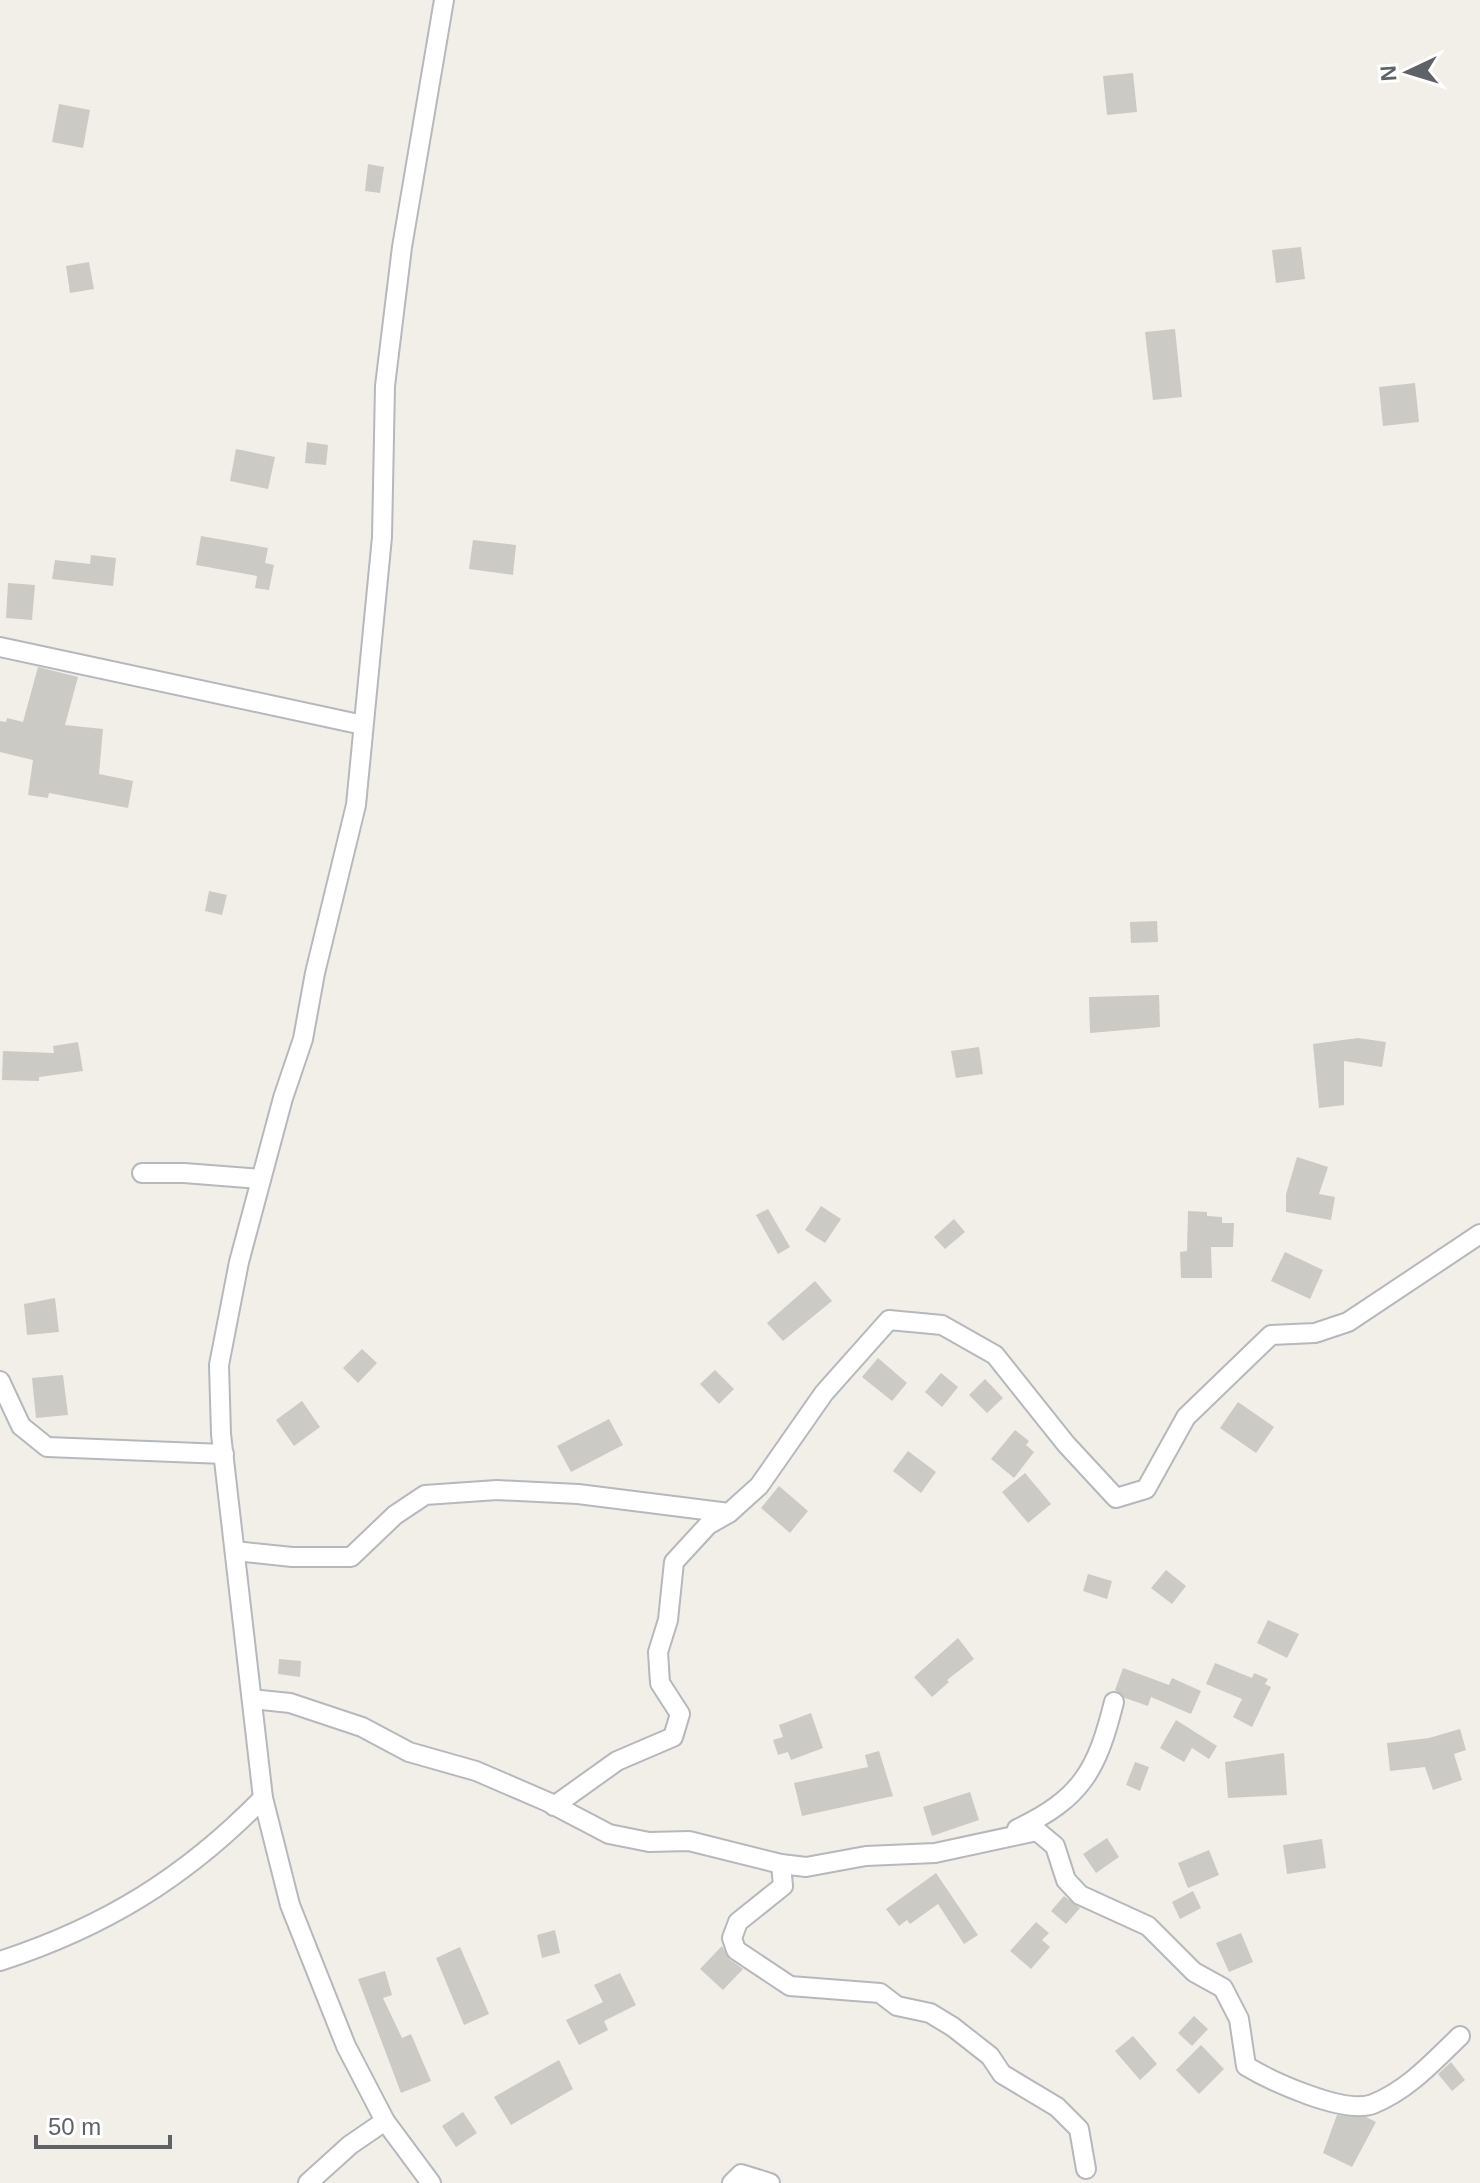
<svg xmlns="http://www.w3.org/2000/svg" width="1480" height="2183" viewBox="0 0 1480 2183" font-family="Helvetica,sans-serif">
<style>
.building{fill:#cccac5}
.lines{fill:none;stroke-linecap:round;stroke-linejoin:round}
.minor-casing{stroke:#b5b8bc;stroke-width:22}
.minor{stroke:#fff;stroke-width:18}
</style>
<rect width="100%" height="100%" fill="#f1efe8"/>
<!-- building -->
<g class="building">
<path d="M 1133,73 L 1137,112 L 1107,115 L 1103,76 Z"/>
<path d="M 59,104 L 90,110 L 83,148 L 52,142 Z"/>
<path d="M 368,164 L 384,167 L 380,193 L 365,191 Z"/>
<path d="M 1301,247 L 1305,279 L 1276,283 L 1272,250 Z"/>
<path d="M 89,262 L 94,289 L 70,293 L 66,266 Z"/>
<path d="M 1175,329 L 1182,397 L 1153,400 L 1145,332 Z"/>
<path d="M 1415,383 L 1419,422 L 1383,426 L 1379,387 Z"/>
<path d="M 307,442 L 328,445 L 326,465 L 305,463 Z"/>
<path d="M 236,449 L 275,457 L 268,489 L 230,481 Z"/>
<path d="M 201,536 L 268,548 L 265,563 L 274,565 L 269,590 L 255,588 L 257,576 L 196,565 Z"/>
<path d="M 473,540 L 516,545 L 513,575 L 469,569 Z"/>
<path d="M 91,555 L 116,558 L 113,586 L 52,579 L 55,560 L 90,564 Z"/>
<path d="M 8,583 L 35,585 L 32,620 L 6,618 Z"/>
<path d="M 38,667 L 78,677 L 65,725 L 103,729 L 99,774 L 133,781 L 128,808 L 49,793 L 48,798 L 28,795 L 33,760 L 0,752 L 0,721 L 6,722 L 7,718 L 23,722 Z"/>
<path d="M 209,891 L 227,895 L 222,915 L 205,911 Z"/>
<path d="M 1157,921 L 1158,942 L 1131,943 L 1130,922 Z"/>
<path d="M 1159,995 L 1160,1027 L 1090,1033 L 1089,997 Z"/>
<path d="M 1358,1038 L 1386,1042 L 1382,1067 L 1344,1061 L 1344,1105 L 1319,1108 L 1313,1044 Z"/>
<path d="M 78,1042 L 83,1071 L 39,1077 L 39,1081 L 2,1080 L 3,1051 L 54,1053 L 53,1046 Z"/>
<path d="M 979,1047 L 983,1074 L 956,1078 L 951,1051 Z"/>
<path d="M 1297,1157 L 1328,1167 L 1319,1194 L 1335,1197 L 1331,1220 L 1286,1212 L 1286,1194 Z"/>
<path d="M 821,1206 L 841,1219 L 825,1243 L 805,1230 Z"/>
<path d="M 768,1209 L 790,1247 L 778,1254 L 756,1215 Z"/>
<path d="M 1188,1211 L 1207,1212 L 1207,1216 L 1222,1217 L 1222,1223 L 1234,1223 L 1233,1247 L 1211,1247 L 1212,1278 L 1181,1278 L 1180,1252 L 1187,1251 Z"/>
<path d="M 954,1219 L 965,1232 L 945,1249 L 934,1237 Z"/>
<path d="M 1285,1252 L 1323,1270 L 1310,1299 L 1271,1281 Z"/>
<path d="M 815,1281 L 832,1301 L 783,1341 L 767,1323 Z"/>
<path d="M 55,1298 L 59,1332 L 27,1335 L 24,1304 Z"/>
<path d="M 362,1349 L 377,1363 L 358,1383 L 343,1368 Z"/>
<path d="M 878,1358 L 907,1383 L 892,1401 L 862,1377 Z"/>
<path d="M 715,1370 L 734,1389 L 719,1404 L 700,1384 Z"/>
<path d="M 941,1373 L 958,1387 L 942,1407 L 925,1392 Z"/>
<path d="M 63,1375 L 68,1415 L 36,1418 L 32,1378 Z"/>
<path d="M 985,1379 L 1003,1398 L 987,1413 L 969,1395 Z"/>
<path d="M 302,1401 L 320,1427 L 294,1446 L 276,1420 Z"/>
<path d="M 1238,1402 L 1274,1427 L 1256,1453 L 1220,1428 Z"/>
<path d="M 609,1419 L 623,1445 L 571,1472 L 557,1446 Z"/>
<path d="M 1015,1430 L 1029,1441 L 1026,1445 L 1034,1452 L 1014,1478 L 991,1459 Z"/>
<path d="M 908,1451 L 936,1472 L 921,1493 L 893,1471 Z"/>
<path d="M 1025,1473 L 1051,1504 L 1028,1523 L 1002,1492 Z"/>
<path d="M 779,1486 L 808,1511 L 790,1533 L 761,1508 Z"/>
<path d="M 1166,1570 L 1186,1586 L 1172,1604 L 1151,1588 Z"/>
<path d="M 1088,1574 L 1112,1581 L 1107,1599 L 1083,1591 Z"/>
<path d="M 1268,1620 L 1299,1634 L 1287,1658 L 1257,1643 Z"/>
<path d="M 958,1638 L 974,1659 L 947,1680 L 949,1682 L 932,1697 L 914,1677 Z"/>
<path d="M 279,1659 L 301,1661 L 300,1677 L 278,1674 Z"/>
<path d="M 1215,1663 L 1252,1678 L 1254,1673 L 1268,1679 L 1265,1684 L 1271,1687 L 1252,1727 L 1233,1717 L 1242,1699 L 1206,1684 Z"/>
<path d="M 1123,1668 L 1169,1685 L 1172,1678 L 1201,1691 L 1191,1714 L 1151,1697 L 1148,1706 L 1125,1698 L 1115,1690 Z"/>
<path d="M 811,1713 L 823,1748 L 791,1760 L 788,1752 L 778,1755 L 773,1740 L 783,1737 L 779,1725 Z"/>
<path d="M 1176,1720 L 1217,1746 L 1209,1759 L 1192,1748 L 1184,1762 L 1160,1748 Z"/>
<path d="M 1460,1729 L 1466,1750 L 1454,1754 L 1462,1780 L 1433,1790 L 1425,1767 L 1390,1771 L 1387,1743 L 1429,1738 Z"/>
<path d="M 879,1751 L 893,1796 L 802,1816 L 794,1783 L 868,1767 L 865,1755 Z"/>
<path d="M 1284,1753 L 1287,1795 L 1228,1798 L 1225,1762 Z"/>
<path d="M 1135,1762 L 1149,1767 L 1140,1791 L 1126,1785 Z"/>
<path d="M 970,1792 L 979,1820 L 932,1836 L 923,1807 Z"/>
<path d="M 1107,1838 L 1119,1857 L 1096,1873 L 1083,1854 Z"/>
<path d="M 1322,1839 L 1326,1868 L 1287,1874 L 1283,1845 Z"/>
<path d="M 1209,1850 L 1219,1875 L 1188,1888 L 1178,1863 Z"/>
<path d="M 936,1873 L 978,1935 L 964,1944 L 938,1904 L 910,1924 L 907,1920 L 899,1926 L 886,1909 Z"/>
<path d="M 1193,1891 L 1201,1908 L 1180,1919 L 1172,1902 Z"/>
<path d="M 1064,1896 L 1080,1908 L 1066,1924 L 1051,1911 Z"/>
<path d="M 1036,1922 L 1049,1933 L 1042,1940 L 1050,1947 L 1031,1969 L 1010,1951 Z"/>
<path d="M 555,1930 L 560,1953 L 542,1958 L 537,1935 Z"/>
<path d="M 1241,1933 L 1253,1962 L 1229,1972 L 1216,1943 Z"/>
<path d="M 722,1946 L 729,1959 L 743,1969 L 723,1990 L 700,1969 Z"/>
<path d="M 460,1947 L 489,2014 L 464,2025 L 436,1958 Z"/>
<path d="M 385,1971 L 392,1995 L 383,1998 L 402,2038 L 411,2034 L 431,2081 L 401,2093 L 358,1979 Z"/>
<path d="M 620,1973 L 636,2005 L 604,2021 L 608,2030 L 579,2045 L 566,2020 L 603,2002 L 594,1985 Z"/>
<path d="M 1194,2016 L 1208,2029 L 1192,2046 L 1178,2033 Z"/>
<path d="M 1133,2036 L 1157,2064 L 1140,2080 L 1115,2051 Z"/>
<path d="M 1201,2045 L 1224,2069 L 1199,2094 L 1176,2070 Z"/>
<path d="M 559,2060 L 573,2089 L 511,2125 L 494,2097 Z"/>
<path d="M 1451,2062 L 1465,2080 L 1452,2091 L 1438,2074 Z"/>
<path d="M 463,2112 L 477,2133 L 456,2147 L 442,2126 Z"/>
<path d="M 1337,2115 L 1366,2117 L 1376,2122 L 1352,2167 L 1323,2153 Z"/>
</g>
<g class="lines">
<defs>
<g id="minor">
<path d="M 0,647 L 363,725"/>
<path d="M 142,1173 L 184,1173 L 261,1179"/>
<path d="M 0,1381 L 21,1426 L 47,1447 L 224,1454"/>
<path d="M 235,1551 L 292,1557 L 351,1557 L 395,1515 L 425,1495 L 497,1490 L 578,1494 L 729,1513 L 759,1486 L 824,1393 L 889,1320 L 942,1325 L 995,1355 L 1066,1444 L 1116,1498 L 1146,1489 L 1186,1417 L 1271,1335 L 1315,1333 L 1348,1322 L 1480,1234"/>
<path d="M 252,1699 L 290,1703 L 362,1727 L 409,1752 L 476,1771 L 548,1802 L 609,1834 L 649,1842 L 689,1841 L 781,1864 L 806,1867 L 866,1856 L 935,1853 L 1037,1831 L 1055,1846 L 1066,1880 L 1080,1895 L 1148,1926 L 1194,1972 L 1223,1988 L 1239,2019 L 1246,2066 C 1271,2081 1344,2115 1373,2104 C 1408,2090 1433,2062 1460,2036"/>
<path d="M 554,1806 L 617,1761 L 673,1737 L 680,1714 L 660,1683 L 658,1652 L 668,1620 L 674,1562 L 708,1525 L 729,1513"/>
<path d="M 1017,1829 C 1082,1798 1097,1770 1114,1702"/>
<path d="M 781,1864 L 783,1886 L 738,1922 L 732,1938 L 736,1950 L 790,1986 L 880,1993 L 897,2006 L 930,2013 L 953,2027 L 990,2056 L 1002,2074 L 1057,2107 L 1079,2129 L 1086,2169"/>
<path d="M 0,1961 C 105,1927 186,1877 263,1798"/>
<path d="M 308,2183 L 350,2145 L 385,2121"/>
<path d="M 431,2183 L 385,2121 L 346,2046 L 290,1905 L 263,1798 L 221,1434 L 219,1365 L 239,1262 L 283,1098 L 303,1039 L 315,973 L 356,805 L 382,537 L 385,386 L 402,247 L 444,0"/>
<path d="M 732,2183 L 741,2174 L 770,2183"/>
</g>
</defs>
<!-- minor casing -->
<use href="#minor" class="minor-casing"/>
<!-- minor -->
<use href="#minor" class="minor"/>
</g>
<!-- north arrow -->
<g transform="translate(1408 72) rotate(266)" stroke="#ffffff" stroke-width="6" paint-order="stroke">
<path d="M0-6L14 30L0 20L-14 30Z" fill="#5f6368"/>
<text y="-12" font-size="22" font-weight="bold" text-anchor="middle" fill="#5f6368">N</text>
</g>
<!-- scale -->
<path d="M36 2135v12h134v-12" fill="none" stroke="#5f6368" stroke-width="4"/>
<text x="48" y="2135" font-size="24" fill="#5f6368" stroke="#ffffff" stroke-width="6" paint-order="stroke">50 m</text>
</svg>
